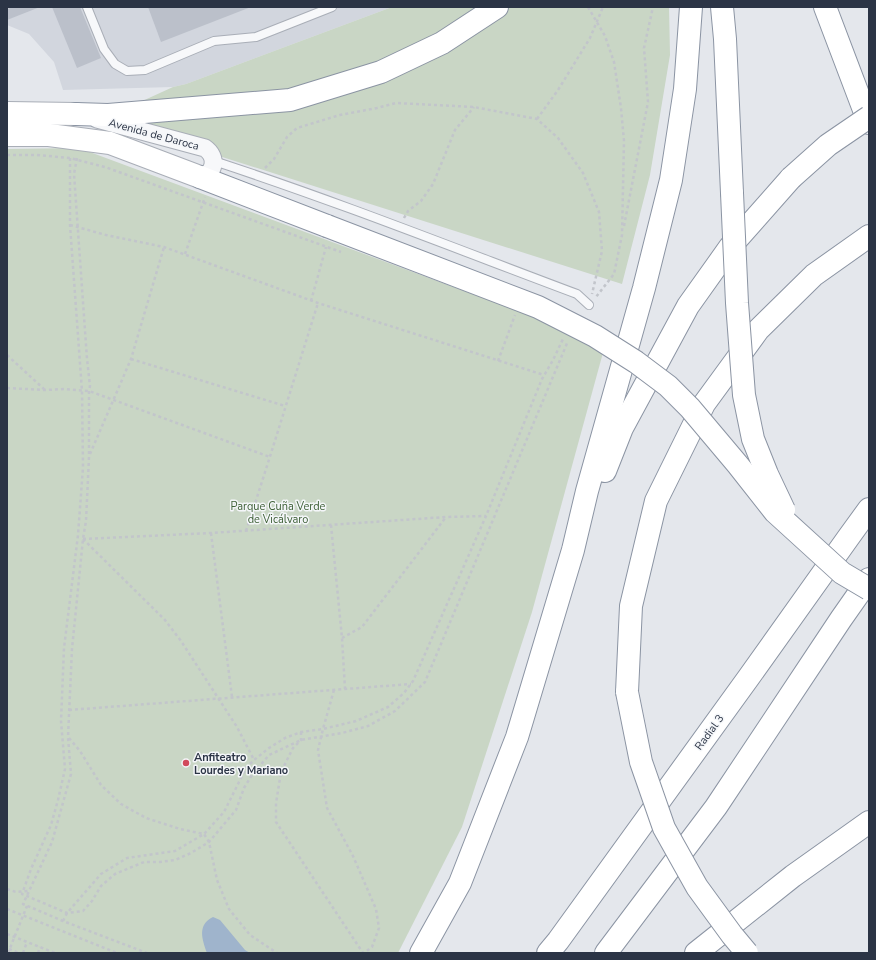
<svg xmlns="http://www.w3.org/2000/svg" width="876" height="960" viewBox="0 0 876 960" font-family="'Nunito Sans',sans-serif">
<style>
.built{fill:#d2d6de}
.green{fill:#c9d6c5}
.water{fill:#9fb4cc}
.building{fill:#bbc0ca}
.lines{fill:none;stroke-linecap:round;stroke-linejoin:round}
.lane-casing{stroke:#a9aeb7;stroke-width:10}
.street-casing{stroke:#a9aeb7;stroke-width:19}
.secondary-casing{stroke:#a9aeb7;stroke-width:24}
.highway-casing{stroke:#8b94a3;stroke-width:24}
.path{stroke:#c2c5cb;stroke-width:2.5;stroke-dasharray:3 3;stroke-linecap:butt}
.lane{stroke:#f7f8fa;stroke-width:8}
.street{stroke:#f7f8fa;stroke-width:17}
.secondary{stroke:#fff;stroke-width:22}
.highway{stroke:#fff;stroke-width:22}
.highway-bridge-casing{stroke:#8b94a3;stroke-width:24;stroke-linecap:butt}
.highway-bridge{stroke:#fff;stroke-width:22}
.poi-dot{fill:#d1495b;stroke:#f4f6f9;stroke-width:1.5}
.labels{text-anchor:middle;stroke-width:3;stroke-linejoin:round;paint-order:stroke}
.street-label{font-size:11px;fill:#2b3445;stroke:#f4f6f9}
.park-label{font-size:11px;fill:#3f6138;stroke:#f4f6f9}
.poi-label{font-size:11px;font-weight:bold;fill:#2b3445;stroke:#f4f6f9;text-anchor:start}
</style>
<rect width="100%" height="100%" fill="#e4e7ec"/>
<!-- built -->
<path class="built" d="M 7,7 L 392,7 L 186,84 L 173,87 L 63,90 L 54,62 L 29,34 L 7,25 Z"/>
<!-- green -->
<g class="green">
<path d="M 392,7 L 669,7 L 670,55 L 650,175 L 622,284 L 103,119 L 173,87 L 186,84 Z"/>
<path d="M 79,148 L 569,330 L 604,349 L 532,612 L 462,827 L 398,953 L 7,953 L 7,149 Z"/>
</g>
<!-- water -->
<path class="water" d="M 213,917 L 220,920 L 245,950 L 250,953 L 207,953 C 202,939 197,925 213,917 Z"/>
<!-- building -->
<g class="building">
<path d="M 13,7 L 40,7 L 7,20 L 7,9 Z"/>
<path d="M 52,7 L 80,7 L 101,58 L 77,68 Z"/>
<path d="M 148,7 L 251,7 L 161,42 Z"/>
</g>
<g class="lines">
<defs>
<g id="lane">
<path d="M 87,7 L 104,49 L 115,64 L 127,71 L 145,70 L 214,41 L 256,37 L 332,7"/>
<path d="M 214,161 C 336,201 457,249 577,294 L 589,305"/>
</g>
<path id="street" d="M 97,119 L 205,148 C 218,157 215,174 200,177"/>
<g id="secondary">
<path d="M 7,113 L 76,114"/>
<path d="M 7,135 L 49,135 L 110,143 L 200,177"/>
</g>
<g id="highway">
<path d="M 722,7 L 725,39 L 732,193"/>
<path d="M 825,7 L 869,123"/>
<path d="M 76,114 L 108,115 L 290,100 L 381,72 L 442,43 L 497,7"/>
<path d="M 200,177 L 327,226"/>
<path d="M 605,471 L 622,428 L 688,306 L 730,247 L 791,178"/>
<path d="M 627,692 L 631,606 L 656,501 L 704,404 L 758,330 L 814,275 L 869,236"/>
<path d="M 421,953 L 460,883 L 517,737 L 573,550 L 587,491 L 644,288 L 671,180 L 685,89 L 691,7"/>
<path d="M 548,953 L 558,941 L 749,677 L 848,538 L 869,509"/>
<path d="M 606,953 L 716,807 L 841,619 L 869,579"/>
<path d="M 696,953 L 793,876 L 869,822"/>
</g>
</defs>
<!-- lane casing -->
<use href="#lane" class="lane-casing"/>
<!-- street casing -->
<use href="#street" class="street-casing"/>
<!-- secondary casing -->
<use href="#secondary" class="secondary-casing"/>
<!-- highway casing -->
<use href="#highway" class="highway-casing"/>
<!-- path -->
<g class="path">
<path d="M 588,7 L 605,36 L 614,62 L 621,108 L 624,141 L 622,235 L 614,274 L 596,297"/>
<path d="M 537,119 L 558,90 L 590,38 L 603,7"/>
<path d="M 7,155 L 37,155 L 70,158 L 105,167 L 341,252"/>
<path d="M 70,158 L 70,225 L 82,391 L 83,467 L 78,535 L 64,648 L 61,721 L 65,769 L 58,800 L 51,825 L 31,869 L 22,894 L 67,913 L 83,911 L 92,901 L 101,886 L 115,874 L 144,862 L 160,862 L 175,860 L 191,853 L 209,842 L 236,810 L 244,788 L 252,775 L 269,755 L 301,740 L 342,733 L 368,726 L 395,711 L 425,682 L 568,341"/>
<path d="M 77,158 L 74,174 L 87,359 L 90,386 L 89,391 L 89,457 L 86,521 L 83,539 L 72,649 L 68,737 L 71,774 L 52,842 L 23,904 L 63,921 L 147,953"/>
<path d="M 265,168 L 274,159 L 287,137 L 297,128 L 340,115 L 377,108 L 396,103 L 474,107 L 537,119 L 558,138 L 583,173 L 599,212 L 602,251 L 592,294"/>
<path d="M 404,218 L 408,211 L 421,201 L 433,184 L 455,130 L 474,107"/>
<path d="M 70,225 L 106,235 L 164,247 L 318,303 L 544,375"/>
<path d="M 624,226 L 648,102 L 644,48 L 653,7"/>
<path d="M 185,254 L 205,197"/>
<path d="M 311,301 L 326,247"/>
<path d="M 7,355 L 45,390"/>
<path d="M 131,359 L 285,406"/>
<path d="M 498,361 L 515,315"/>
<path d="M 7,388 L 45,390 L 65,389 L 89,391 L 270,457"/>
<path d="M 90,454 L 131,359 L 164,247"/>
<path d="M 331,525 L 342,638 L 345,689"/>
<path d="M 246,531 C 271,455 294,379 318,303"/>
<path d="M 211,533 L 232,697"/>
<path d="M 83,539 L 211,533 L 446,517 L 486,516"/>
<path d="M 83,539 L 165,620 L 181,641 L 237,727 L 254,760"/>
<path d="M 342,638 L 362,627 L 446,517"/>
<path d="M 334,690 L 323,729 L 318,750 L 327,808 L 353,856 L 376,909 L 379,928 L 372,947 L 364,953"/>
<path d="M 69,710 L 345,689 L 411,684"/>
<path d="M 301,732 L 301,740 L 293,748 L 281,772 L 276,803 L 276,822 L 363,953"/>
<path d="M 69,738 L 80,751 L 101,785 L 121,804 L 146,818 L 180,829 L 204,834 L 209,842 L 217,880 L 229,909 L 250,935 L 277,953"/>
<path d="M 7,889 L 16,892 L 29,891"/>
<path d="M 7,909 L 117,953"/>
<path d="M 63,921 L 67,913 L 101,874 L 127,858 L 175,851 L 204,834 L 224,812 L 246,768 L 254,760 L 269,748 L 285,738 L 301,732 L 323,729 L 356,721 L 388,707 L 404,693 L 413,681 L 486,516 L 542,379 L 553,360 L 563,339"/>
<path d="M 7,934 L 55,953"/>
<path d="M 9,949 L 19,953"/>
<path d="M 8,953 L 27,906"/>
<path d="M 23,953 L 27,942"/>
<path d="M 38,953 L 40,947"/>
</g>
<!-- lane -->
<use href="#lane" class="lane"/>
<!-- street -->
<use href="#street" class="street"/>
<!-- secondary -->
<use href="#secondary" class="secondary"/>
<!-- highway -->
<use href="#highway" class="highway"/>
<defs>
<g id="highway-bridge">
<path d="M 791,178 L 828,145 L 869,117"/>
<path d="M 732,193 L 737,303 L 744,395 L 753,439 L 767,474 L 784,510"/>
<path d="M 327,226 L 538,307 L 595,336 L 636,362 L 668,386 L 690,408 L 738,465 L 775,512 L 842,573 L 869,589"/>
<path d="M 627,692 L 641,762 L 664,828 L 697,887 L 732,935 L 747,953"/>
</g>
</defs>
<!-- highway-bridge casing -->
<use href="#highway-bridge" class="highway-bridge-casing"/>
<!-- highway-bridge -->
<use href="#highway-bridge" class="highway-bridge"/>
</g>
<!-- markers -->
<circle class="poi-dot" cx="186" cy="763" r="4"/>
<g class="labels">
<!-- street labels -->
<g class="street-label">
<text transform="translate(154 134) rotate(15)" y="4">Avenida de Daroca</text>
<text transform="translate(709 732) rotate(-54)" y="4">Radial 3</text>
</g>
<!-- park labels -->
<g class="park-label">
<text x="278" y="510">Parque Cuña Verde<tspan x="278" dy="13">de Vicálvaro</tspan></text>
</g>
<!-- poi labels -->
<g class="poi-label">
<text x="194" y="761">Anfiteatro<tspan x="194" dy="13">Lourdes y Mariano</tspan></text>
</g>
</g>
<!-- border -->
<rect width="876" height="960" fill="none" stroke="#2b3445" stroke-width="16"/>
</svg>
